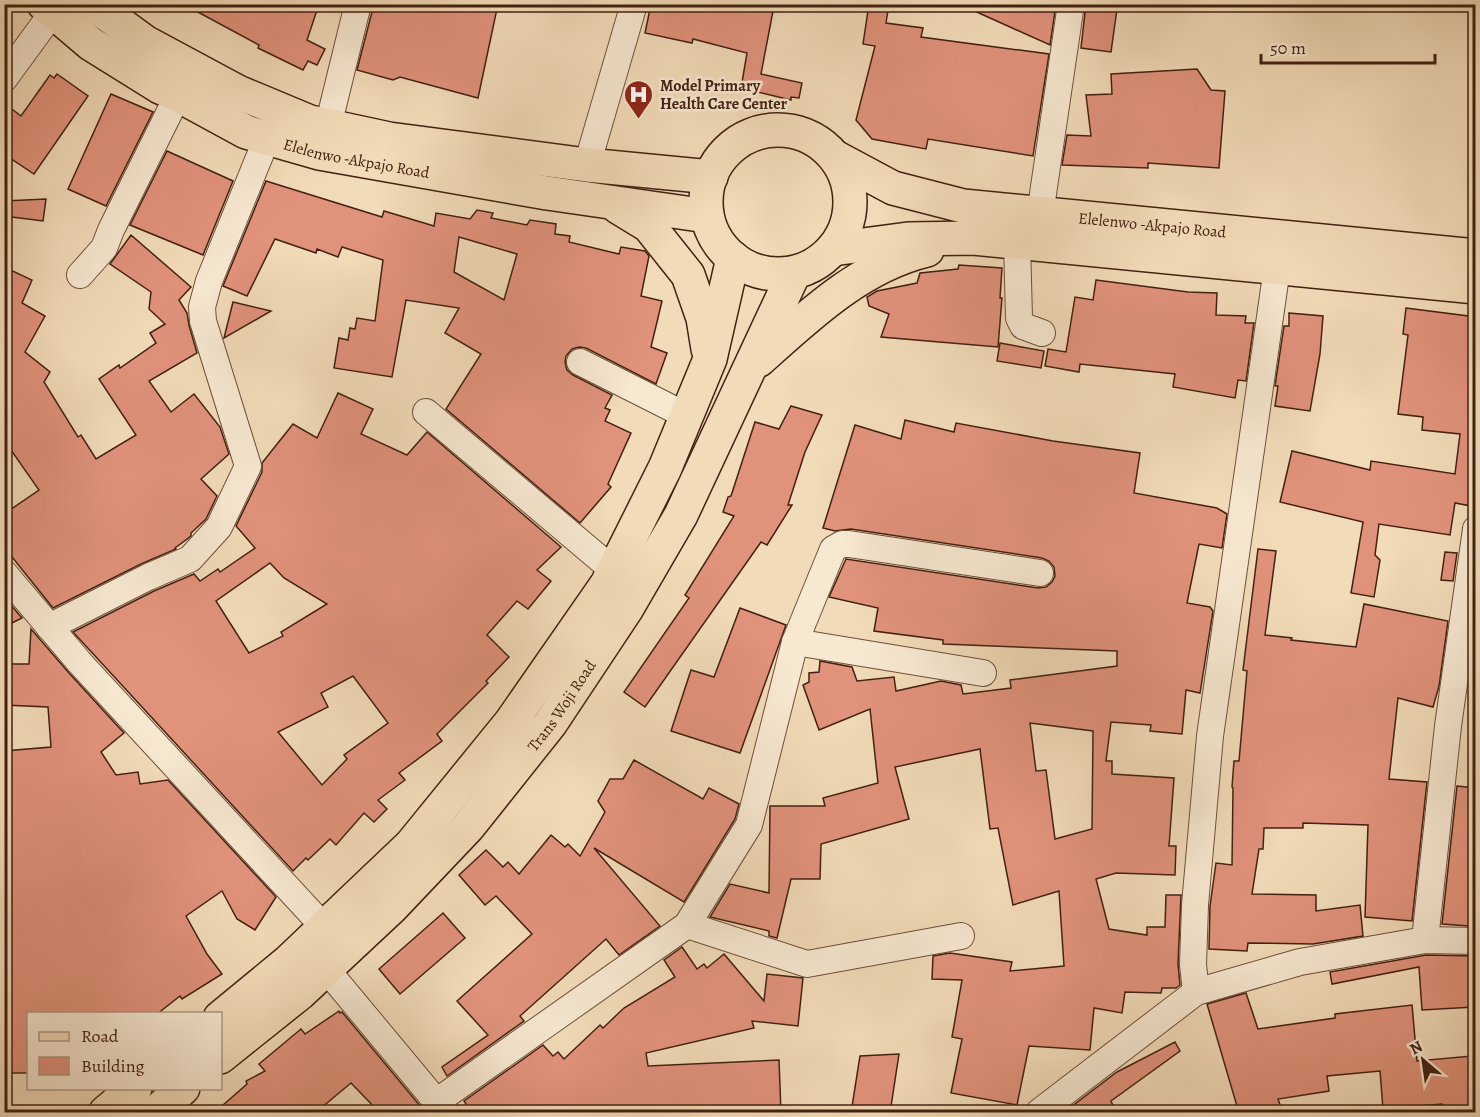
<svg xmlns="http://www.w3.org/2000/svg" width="1480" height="1117" viewBox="0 0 1480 1117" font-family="Alegreya,serif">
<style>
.building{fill:#e1927b;stroke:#432011;stroke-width:1.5;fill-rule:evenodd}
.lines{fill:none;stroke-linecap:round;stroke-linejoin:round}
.minor-casing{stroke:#6f4f3b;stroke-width:28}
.major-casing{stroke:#432011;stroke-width:36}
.minor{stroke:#f7e8d1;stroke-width:26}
.major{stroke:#f2dbb8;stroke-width:33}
.labels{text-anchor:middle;stroke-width:5;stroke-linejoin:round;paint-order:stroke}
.poi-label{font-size:16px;font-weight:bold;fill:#432011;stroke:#f7e8d1;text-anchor:start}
.street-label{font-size:16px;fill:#432011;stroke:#f7e8d1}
</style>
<rect width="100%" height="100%" fill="#f2dbb8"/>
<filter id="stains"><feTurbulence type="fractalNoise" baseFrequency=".00333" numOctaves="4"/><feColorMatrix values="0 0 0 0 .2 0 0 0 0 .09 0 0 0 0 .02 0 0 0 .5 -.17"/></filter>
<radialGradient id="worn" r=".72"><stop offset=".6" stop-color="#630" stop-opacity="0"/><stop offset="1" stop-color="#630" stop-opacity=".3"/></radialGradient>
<!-- building -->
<g class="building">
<path d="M 183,4 L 319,4 L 307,40 L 325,49 L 317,65 L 308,61 L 303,70 L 258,48 L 259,45 Z"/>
<path d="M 374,4 L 498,4 L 478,98 L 400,77 L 393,80 L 357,70 Z"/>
<path d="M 651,4 L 748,4 L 773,11 L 761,74 L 802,83 L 799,98 L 791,97 L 791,100 L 741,88 L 747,53 L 693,39 L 692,43 L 645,33 Z"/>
<path d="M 869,4 L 889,4 L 886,23 L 923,28 L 921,37 L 1049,54 L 1033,156 L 928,139 L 926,149 L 872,139 L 856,120 L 875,46 L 863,44 Z"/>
<path d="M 959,4 L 1056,4 L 1050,45 Z"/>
<path d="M 1086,4 L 1105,4 L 1105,8 L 1117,9 L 1111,52 L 1081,48 Z"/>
<path d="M 1197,69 L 1211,90 L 1225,91 L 1219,168 L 1148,163 L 1148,168 L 1062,165 L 1067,135 L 1091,136 L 1086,95 L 1112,94 L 1111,74 Z"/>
<path d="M 57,74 L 88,96 L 34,174 L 4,154 L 4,103 L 21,116 L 50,75 L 54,78 Z"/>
<path d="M 111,94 L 153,112 L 106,206 L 68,189 Z"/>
<path d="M 167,151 L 233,181 L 203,255 L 130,225 Z"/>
<path d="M 266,181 L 382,217 L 384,211 L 434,226 L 436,213 L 470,219 L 477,210 L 493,213 L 491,218 L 527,225 L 530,220 L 556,224 L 555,234 L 570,236 L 569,242 L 619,254 L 621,247 L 645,251 L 649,256 L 641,296 L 662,301 L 651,347 L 667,353 L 656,384 L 586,348 L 579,347 L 572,349 L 566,356 L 565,362 L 567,370 L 573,375 L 612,395 L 605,408 L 610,410 L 605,421 L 631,433 L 608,484 L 611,487 L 580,523 L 446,409 L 481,354 L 445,333 L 459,308 L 406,300 L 392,377 L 334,368 L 339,338 L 348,340 L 350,328 L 355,329 L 357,318 L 375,321 L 383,260 L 342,247 L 338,257 L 317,249 L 316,253 L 275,239 L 247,296 L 223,286 ZM 459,237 L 517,254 L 504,300 L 454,272 Z"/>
<path d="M 46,199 L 43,221 L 4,216 L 4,201 Z"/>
<path d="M 131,235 L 191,287 L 179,300 L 187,313 L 189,325 L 197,353 L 149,381 L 171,412 L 194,394 L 220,427 L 229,454 L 201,479 L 217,496 L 206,519 L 191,533 L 191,536 L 175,548 L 176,549 L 141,564 L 53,608 L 4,547 L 4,514 L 39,490 L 4,440 L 4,267 L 32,280 L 22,303 L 45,316 L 25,352 L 50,372 L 44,382 L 78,437 L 81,435 L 96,459 L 136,435 L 99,379 L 119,365 L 120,368 L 156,343 L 150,333 L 165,324 L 149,309 L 151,292 L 110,264 Z"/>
<path d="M 959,265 L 1002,268 L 1000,298 L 1002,298 L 998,347 L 881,337 L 889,314 L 869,306 L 867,297 L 877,291 L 917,283 L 920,273 L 958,269 Z"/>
<path d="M 1096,280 L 1188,292 L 1217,293 L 1216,315 L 1246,316 L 1245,323 L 1254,323 L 1246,381 L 1238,380 L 1235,398 L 1173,387 L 1175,374 L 1080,364 L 1079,372 L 1045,366 L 1048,349 L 1066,352 L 1075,297 L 1093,300 Z"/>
<path d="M 233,302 L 271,311 L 224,338 Z"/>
<path d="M 1406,308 L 1476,317 L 1476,336 L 1471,366 L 1476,367 L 1476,507 L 1455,503 L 1450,535 L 1379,524 L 1375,555 L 1380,560 L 1374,597 L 1351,593 L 1363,522 L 1280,502 L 1292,451 L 1370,470 L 1371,461 L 1455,474 L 1460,434 L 1422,430 L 1423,417 L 1398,414 L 1408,335 L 1403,334 Z"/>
<path d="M 1289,313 L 1323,316 L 1320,354 L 1310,411 L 1275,406 L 1278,386 L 1275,386 L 1284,326 L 1289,326 Z"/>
<path d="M 1000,343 L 1044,351 L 1041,368 L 997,361 Z"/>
<path d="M 338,393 L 373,409 L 361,434 L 407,455 L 427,432 L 561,547 L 537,570 L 551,581 L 528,609 L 517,601 L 487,635 L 509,657 L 486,681 L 488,683 L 437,734 L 442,741 L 399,773 L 405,780 L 378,800 L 387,809 L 374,822 L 364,813 L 336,845 L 330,839 L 308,860 L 306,858 L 293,871 L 73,632 L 154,591 L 194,574 L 200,581 L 218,569 L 220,572 L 255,548 L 236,526 L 262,472 L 262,463 L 293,424 L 317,438 ZM 270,563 L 284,578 L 327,604 L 281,632 L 283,636 L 249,653 L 216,601 ZM 353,676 L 388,723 L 344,755 L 347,759 L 322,785 L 278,732 L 328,707 L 321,693 Z"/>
<path d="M 791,406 L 822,415 L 805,452 L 788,505 L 792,505 L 767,545 L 761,542 L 645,707 L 624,692 L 689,598 L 685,595 L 734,516 L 723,512 L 728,497 L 731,496 L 755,422 L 779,429 Z"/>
<path d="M 905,420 L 954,432 L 956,423 L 1053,441 L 1140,453 L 1134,493 L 1217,508 L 1227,514 L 1222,548 L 1199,544 L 1187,603 L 1210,607 L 1213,611 L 1200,693 L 1186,690 L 1182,734 L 1150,731 L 1151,725 L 1111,722 L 1106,761 L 1112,761 L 1112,774 L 1174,778 L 1169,846 L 1176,846 L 1175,875 L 1116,873 L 1096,879 L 1109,929 L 1147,935 L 1147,927 L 1165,927 L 1166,895 L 1181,895 L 1178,964 L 1180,985 L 1176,988 L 1162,988 L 1161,993 L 1125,992 L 1122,1013 L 1094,1008 L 1090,1050 L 1029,1046 L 1017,1105 L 951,1093 L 962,1039 L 952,1037 L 962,980 L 932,979 L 933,956 L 950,953 L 1012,962 L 1010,971 L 1064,966 L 1059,891 L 1013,905 L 998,828 L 990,829 L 980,749 L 895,767 L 909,819 L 821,844 L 820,879 L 791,879 L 777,938 L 769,936 L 769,931 L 710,917 L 730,884 L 769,893 L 770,806 L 825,806 L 823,798 L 878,783 L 870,709 L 819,730 L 803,685 L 809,682 L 809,673 L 819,672 L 820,661 L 852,667 L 857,681 L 894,677 L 896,691 L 941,681 L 961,685 L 963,694 L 1011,688 L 1010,680 L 1117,666 L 1117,651 L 943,644 L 943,640 L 874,631 L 878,608 L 829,597 L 846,559 L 1038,588 L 1046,587 L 1052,582 L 1055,576 L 1054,567 L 1049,561 L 1042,558 L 851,529 L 835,531 L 823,528 L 855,425 L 901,439 ZM 1030,723 L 1093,731 L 1092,829 L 1055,839 L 1046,770 L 1036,771 Z"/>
<path d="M 1258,549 L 1276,551 L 1265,635 L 1292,638 L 1291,640 L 1356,647 L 1364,604 L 1448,621 L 1439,686 L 1433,707 L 1398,698 L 1389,779 L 1427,782 L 1412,921 L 1365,917 L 1368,825 L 1303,823 L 1303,828 L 1264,828 L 1263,849 L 1259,849 L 1252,894 L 1316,895 L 1316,911 L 1360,905 L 1363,936 L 1313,944 L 1248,943 L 1247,951 L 1209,949 L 1210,906 L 1216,863 L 1232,865 L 1233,788 L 1232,787 L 1234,761 L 1239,761 L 1247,671 L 1243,670 Z"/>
<path d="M 1445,552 L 1457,553 L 1453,581 L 1441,580 Z"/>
<path d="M 4,597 L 22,618 L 4,627 Z"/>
<path d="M 740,608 L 786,625 L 740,753 L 671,731 L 691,670 L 714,677 Z"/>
<path d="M 31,629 L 69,673 L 124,733 L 101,752 L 116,775 L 138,772 L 140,784 L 168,780 L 276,897 L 255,930 L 237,919 L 222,891 L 186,916 L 207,954 L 222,974 L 182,999 L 180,996 L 157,1014 L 28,1014 L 28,1073 L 4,1073 L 4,984 L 9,984 L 4,940 L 4,751 L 51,747 L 48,707 L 4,705 L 4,664 L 29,664 Z"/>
<path d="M 634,760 L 703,799 L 709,788 L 739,804 L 735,819 L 684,902 L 594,848 L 660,926 L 619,955 L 606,939 L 520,1016 L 524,1021 L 447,1076 L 442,1067 L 488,1035 L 457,1001 L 532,934 L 496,896 L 485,905 L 459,875 L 486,850 L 503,867 L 508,862 L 519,874 L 551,835 L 565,847 L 568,844 L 580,856 L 605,812 L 598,801 L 610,779 L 623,779 Z"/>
<path d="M 1457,786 L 1476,788 L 1476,866 L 1473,866 L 1469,926 L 1442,924 Z"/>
<path d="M 443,913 L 465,938 L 400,994 L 379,969 Z"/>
<path d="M 682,947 L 697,969 L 704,964 L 707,968 L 724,954 L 764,1001 L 767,974 L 803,978 L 798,1026 L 752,1021 L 754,1028 L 646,1053 L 648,1066 L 779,1060 L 781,1113 L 472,1113 L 464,1101 L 543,1045 L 553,1056 L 558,1052 L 564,1059 L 600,1025 L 603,1028 L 624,1008 L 675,977 L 664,960 Z"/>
<path d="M 1426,955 L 1472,956 L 1474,1007 L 1422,1010 L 1419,967 L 1332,984 L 1330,972 Z"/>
<path d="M 1246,993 L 1258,1029 L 1335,1018 L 1335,1014 L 1412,1005 L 1417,1061 L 1472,1056 L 1476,1113 L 1445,1113 L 1442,1104 L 1383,1109 L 1380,1071 L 1327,1076 L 1329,1091 L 1278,1099 L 1283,1113 L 1239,1113 L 1207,1004 Z"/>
<path d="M 339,1011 L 340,1013 L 342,1012 L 426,1113 L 380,1113 L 351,1083 L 315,1113 L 214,1113 L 247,1084 L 246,1081 L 265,1071 L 259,1064 L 301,1029 L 305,1034 Z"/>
<path d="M 1175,1042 L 1180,1051 L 1111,1101 L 1116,1113 L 1063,1113 L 1117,1072 Z"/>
<path d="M 899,1054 L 890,1113 L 851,1113 L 860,1056 Z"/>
</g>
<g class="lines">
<defs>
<g id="minor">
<path d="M 4,79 L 53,12"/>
<path d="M 328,126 L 358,4"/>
<path d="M 587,165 L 634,4"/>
<path d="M 1040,214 L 1071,4"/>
<path d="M 1017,242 L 1019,318 L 1023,326 L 1042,333"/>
<path d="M 80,275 L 104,248 L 111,230 L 178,95"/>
<path d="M 580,362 L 687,416"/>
<path d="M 426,412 L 613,570"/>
<path d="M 4,573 L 80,663 L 324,927"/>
<path d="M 49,627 L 148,577 L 190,559 L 219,527 L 248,466 L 203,321 L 202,307 L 209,281 L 267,138"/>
<path d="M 795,642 L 983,673"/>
<path d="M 687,925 L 807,964 L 961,936"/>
<path d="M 1425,940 L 1448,726 L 1476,529"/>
<path d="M 326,969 L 445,1112"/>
<path d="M 1196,992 L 1193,965 L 1195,905 L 1210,736 L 1277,268"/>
<path d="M 436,1102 L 687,925 L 749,825 L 795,642 L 833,549 L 842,544 L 849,544 L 1040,573"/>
<path d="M 1039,1112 L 1196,992 L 1300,962 L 1425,940 L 1476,941"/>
</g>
<g id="major">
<path id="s1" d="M 44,4 L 91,44 L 160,87 L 178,95 L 246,132 L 319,153 L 547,193 L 707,216"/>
<path d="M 93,4 L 145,42 L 238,92 L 310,122 L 389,139 L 587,165 L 711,177"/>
<circle cx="778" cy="202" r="72"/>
<path id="s2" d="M 837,158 L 893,188 L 963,206 L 1476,256"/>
<path d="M 618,207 L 649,226 L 688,275 L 703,318 L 708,349"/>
<path d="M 833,249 L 908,239 L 973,238 L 1476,287"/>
<path d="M 759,360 C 808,316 860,266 927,250"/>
<path d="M 220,1018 L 288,962 L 411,845 L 511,722 L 607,584 L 665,468 L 710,359 L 733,258"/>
<path id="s3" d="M 220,1057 L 300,993 L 392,907 L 468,827 L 550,724 L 627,608 L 681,515 L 794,273"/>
<path d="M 106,1112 L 135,1088"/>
<path d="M 156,1112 L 183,1088"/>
</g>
</defs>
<!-- minor casing -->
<use href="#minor" class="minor-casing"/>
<!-- major casing -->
<use href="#major" class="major-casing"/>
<!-- minor -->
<use href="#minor" class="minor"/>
<!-- major -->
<use href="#major" class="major"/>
</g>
<!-- icons -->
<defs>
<symbol id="hospital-pin" viewBox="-11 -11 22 30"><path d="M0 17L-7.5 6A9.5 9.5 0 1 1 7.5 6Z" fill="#8f2418" stroke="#f7e8d1"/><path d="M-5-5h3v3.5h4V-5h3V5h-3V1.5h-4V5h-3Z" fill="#fff"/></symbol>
</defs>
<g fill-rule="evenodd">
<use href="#hospital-pin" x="622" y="78" width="33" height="45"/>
</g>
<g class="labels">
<!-- poi labels -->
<g class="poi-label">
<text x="660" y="91">Model Primary<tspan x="660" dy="18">Health Care Center</tspan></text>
</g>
<!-- street labels -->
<g class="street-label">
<text dy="6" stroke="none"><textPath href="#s1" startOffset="354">Elelenwo -Akpajo Road</textPath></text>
<text dy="6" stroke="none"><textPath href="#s2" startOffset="326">Elelenwo -Akpajo Road</textPath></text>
<text dy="6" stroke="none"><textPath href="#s3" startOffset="492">Trans Woji Road</textPath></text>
</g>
</g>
<!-- margin -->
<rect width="1480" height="1117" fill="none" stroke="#f2dbb8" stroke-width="24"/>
<rect x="6" y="6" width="1468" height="1105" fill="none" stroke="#432011" stroke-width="3"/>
<rect x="12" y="12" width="1456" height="1093" fill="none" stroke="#432011" stroke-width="1.5"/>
<!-- legend -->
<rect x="27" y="1012" width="195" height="78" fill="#f7e8d1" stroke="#af9884" stroke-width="1.5"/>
<rect x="39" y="1032" width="30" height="9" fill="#f2dbb8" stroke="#af9884" stroke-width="1.5"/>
<text x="81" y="1042" font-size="18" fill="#432011">Road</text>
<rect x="39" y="1057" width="30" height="18" fill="#e1927b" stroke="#af9884" stroke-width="1.5"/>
<text x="81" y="1072" font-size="18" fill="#432011">Building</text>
<!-- north arrow -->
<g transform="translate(1423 1060) rotate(331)" stroke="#f7e8d1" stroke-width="4.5" paint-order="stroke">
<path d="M0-4.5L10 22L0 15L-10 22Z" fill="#432011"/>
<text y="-9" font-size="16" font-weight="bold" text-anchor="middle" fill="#432011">N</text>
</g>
<!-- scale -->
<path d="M1261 54v9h174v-9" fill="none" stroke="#432011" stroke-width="3"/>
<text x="1270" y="54" font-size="18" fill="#432011" stroke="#f7e8d1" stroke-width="4.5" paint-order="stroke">50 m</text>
<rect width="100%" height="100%" filter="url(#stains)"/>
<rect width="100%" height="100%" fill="url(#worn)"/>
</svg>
